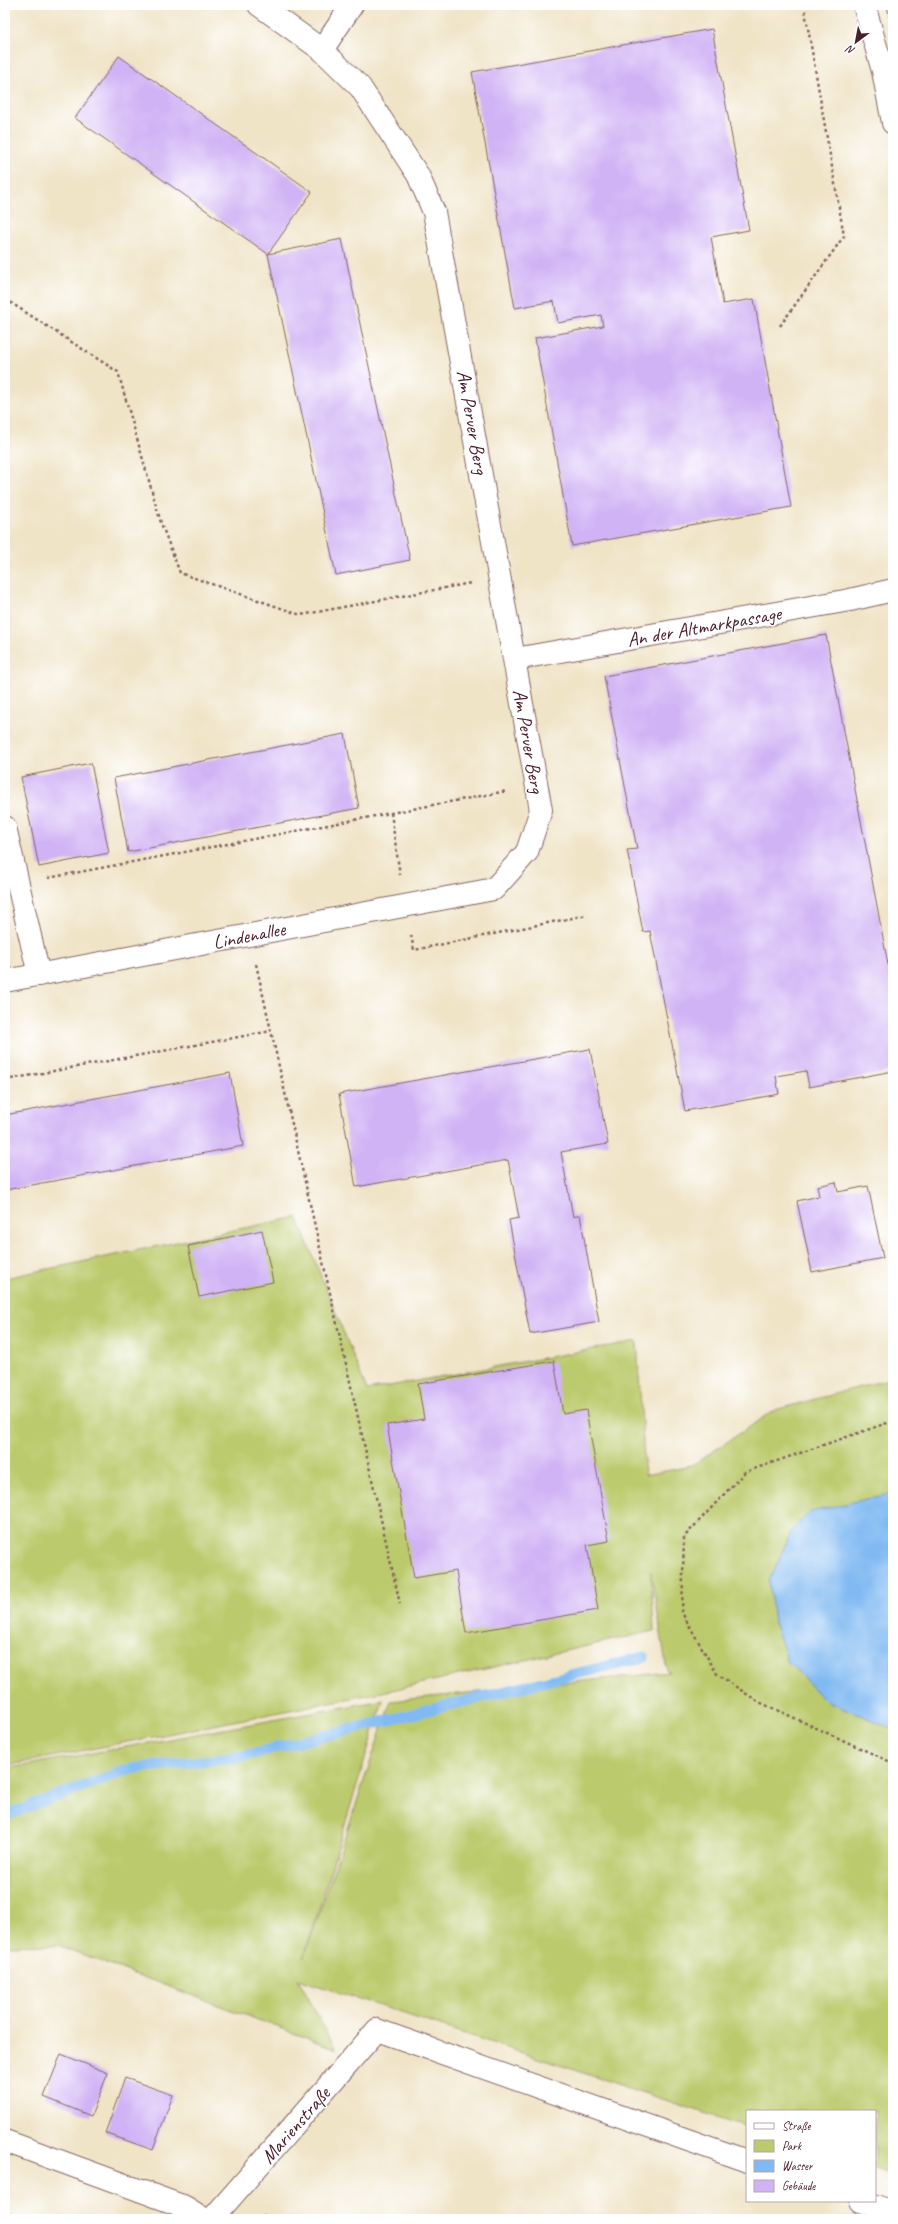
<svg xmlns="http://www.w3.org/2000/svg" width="898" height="2224" viewBox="0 0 898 2224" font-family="Caveat,sans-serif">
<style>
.green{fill:#bbca6c;stroke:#82744c}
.water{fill:#81baf2;stroke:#666c8e}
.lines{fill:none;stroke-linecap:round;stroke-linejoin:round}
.stream{stroke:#81baf2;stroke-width:11}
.building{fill:#d0b3f5}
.minor-casing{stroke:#846462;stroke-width:24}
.path{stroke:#846462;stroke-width:2.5;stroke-dasharray:3 3;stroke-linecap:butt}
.minor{stroke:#fff;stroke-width:22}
.labels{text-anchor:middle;stroke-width:3;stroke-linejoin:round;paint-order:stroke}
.street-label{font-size:20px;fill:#4a1f2b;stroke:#fff}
</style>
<rect width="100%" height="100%" fill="#fff"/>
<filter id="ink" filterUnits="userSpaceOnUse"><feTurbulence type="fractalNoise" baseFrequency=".025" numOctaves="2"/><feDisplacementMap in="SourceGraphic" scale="8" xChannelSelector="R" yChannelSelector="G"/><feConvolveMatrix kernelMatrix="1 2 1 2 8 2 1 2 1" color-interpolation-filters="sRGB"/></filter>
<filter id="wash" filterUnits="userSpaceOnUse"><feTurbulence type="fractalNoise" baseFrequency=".012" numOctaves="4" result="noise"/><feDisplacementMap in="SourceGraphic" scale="16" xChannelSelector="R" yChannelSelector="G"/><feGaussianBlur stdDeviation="0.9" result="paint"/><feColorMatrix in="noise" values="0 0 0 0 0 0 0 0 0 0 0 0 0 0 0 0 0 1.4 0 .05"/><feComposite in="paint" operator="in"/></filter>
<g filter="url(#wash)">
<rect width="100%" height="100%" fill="#f0e4c7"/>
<!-- green -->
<path class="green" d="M 297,1217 L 367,1390 L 637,1341 L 645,1475 L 691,1466 L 775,1410 L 893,1378 L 893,2175 L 875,2169 L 875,2111 L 747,2111 L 747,2127 L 298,1979 L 336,2049 L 57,1945 L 5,1946 L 5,1769 L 383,1700 L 304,1958 L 391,1701 L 670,1672 L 667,1671 L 651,1571 L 654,1631 L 392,1690 L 5,1766 L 5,1278 Z"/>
<!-- water -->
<path class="water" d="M 893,1493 L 893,1729 L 825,1700 L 788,1662 L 774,1623 L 769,1581 L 792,1530 L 810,1512 Z"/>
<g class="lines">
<!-- stream -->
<path class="stream" d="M 5,1816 L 129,1769 L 239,1757 L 644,1657"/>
</g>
<g id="blocks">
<!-- building -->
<g class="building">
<path d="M 887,5 L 893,5 L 893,27 L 891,27 Z"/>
<path d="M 712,29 L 749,230 L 711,237 L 723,304 L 754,299 L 791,507 L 572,546 L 535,338 L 603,326 L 601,315 L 558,323 L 554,301 L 515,308 L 472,72 Z"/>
<path d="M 119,56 L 312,192 L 268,254 L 342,239 L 410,560 L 336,575 L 268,254 L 75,118 Z"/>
<path d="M 826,635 L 893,991 L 893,1071 L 809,1087 L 806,1071 L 776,1076 L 779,1094 L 685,1111 L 650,931 L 643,932 L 627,850 L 637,849 L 604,676 Z"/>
<path d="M 345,734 L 359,808 L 128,852 L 114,778 Z"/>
<path d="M 91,763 L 109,853 L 39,867 L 21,777 Z"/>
<path d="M 590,1049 L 608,1144 L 561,1152 L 573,1217 L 580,1215 L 599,1322 L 530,1334 L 509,1220 L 519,1218 L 508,1160 L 356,1187 L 339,1094 Z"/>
<path d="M 230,1073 L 243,1146 L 5,1190 L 5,1115 Z"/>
<path d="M 836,1182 L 838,1192 L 868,1186 L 883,1258 L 812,1272 L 797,1201 L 819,1196 L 817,1186 Z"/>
<path d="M 262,1230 L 273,1282 L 199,1297 L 188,1246 Z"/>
<path d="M 554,1361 L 563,1414 L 586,1410 L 609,1541 L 587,1545 L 598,1610 L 466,1633 L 456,1571 L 414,1578 L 387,1425 L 424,1419 L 418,1384 Z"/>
<path d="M 61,2054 L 108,2073 L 91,2116 L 44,2097 Z"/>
<path d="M 125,2078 L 173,2095 L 153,2150 L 105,2133 Z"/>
<path d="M 5,2209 L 16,2219 L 5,2219 Z"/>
<path d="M 263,2214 L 269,2219 L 260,2219 Z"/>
</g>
</g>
</g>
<g filter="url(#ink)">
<use href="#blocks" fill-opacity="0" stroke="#846462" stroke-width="1"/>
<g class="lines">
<defs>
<g id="minor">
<path d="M 864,5 L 883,71 L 893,123"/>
<path d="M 322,50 L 352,5"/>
<path d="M 515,659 L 850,600 L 893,590"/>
<path d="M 5,827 L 39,975"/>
<path d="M 5,981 L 494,889 L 527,852 L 541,810 L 434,212 L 418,175 L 360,87 L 322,50 L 259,5"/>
<path d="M 5,2141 L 185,2207 L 204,2219"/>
<path d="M 861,2201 L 893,2212"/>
<path d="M 212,2219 L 377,2030 L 747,2161"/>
</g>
</defs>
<!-- minor casing -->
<use href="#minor" class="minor-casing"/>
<!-- path -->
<g class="path">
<path d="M 5,299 L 118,372 L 161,523 L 180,573 L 301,615 L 471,583"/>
<path d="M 780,326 L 844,236 L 804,5"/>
<path d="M 391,813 L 400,875"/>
<path d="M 48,878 L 507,791"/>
<path d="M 411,935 L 414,950 L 587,915"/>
<path d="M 256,964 L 400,1604"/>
<path d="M 5,1080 L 271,1031"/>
<path d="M 893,1421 L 745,1472 L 684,1537 L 682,1613 L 717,1674 L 757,1701 L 893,1763"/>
</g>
<!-- minor -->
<use href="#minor" class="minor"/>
</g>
</g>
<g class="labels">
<!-- street labels -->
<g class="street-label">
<text transform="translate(473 422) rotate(80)" y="7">Am Perver Berg</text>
<text transform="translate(704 626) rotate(-10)" y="7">An der Altmarkpassage</text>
<text transform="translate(529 741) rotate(80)" y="7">Am Perver Berg</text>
<text transform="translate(249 935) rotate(-11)" y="7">Lindenallee</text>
<text transform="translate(295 2125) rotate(-49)" y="7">Marienstraße</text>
</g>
</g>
<!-- margin -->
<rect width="898" height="2224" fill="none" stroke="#fff" stroke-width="20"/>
<!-- legend -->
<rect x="746" y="2110" width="130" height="92" fill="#ffffff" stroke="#b7a5aa"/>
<rect x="754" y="2123" width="20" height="6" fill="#ffffff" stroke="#b7a5aa"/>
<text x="782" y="2130" font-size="12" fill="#4a1f2b">Straße</text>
<rect x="754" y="2140" width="20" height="12" fill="#bbca6c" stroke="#b7a5aa"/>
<text x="782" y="2150" font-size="12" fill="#4a1f2b">Park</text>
<rect x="754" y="2160" width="20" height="12" fill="#81baf2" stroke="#b7a5aa"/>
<text x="782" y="2170" font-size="12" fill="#4a1f2b">Wasser</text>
<rect x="754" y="2180" width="20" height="12" fill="#d0b3f5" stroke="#b7a5aa"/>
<text x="782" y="2190" font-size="12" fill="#4a1f2b">Gebäude</text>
<!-- north arrow -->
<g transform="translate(856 42) rotate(212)" stroke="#ffffff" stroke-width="3" paint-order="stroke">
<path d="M0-3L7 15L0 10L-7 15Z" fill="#4a1f2b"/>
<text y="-6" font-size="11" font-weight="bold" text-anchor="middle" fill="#4a1f2b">N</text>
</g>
</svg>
